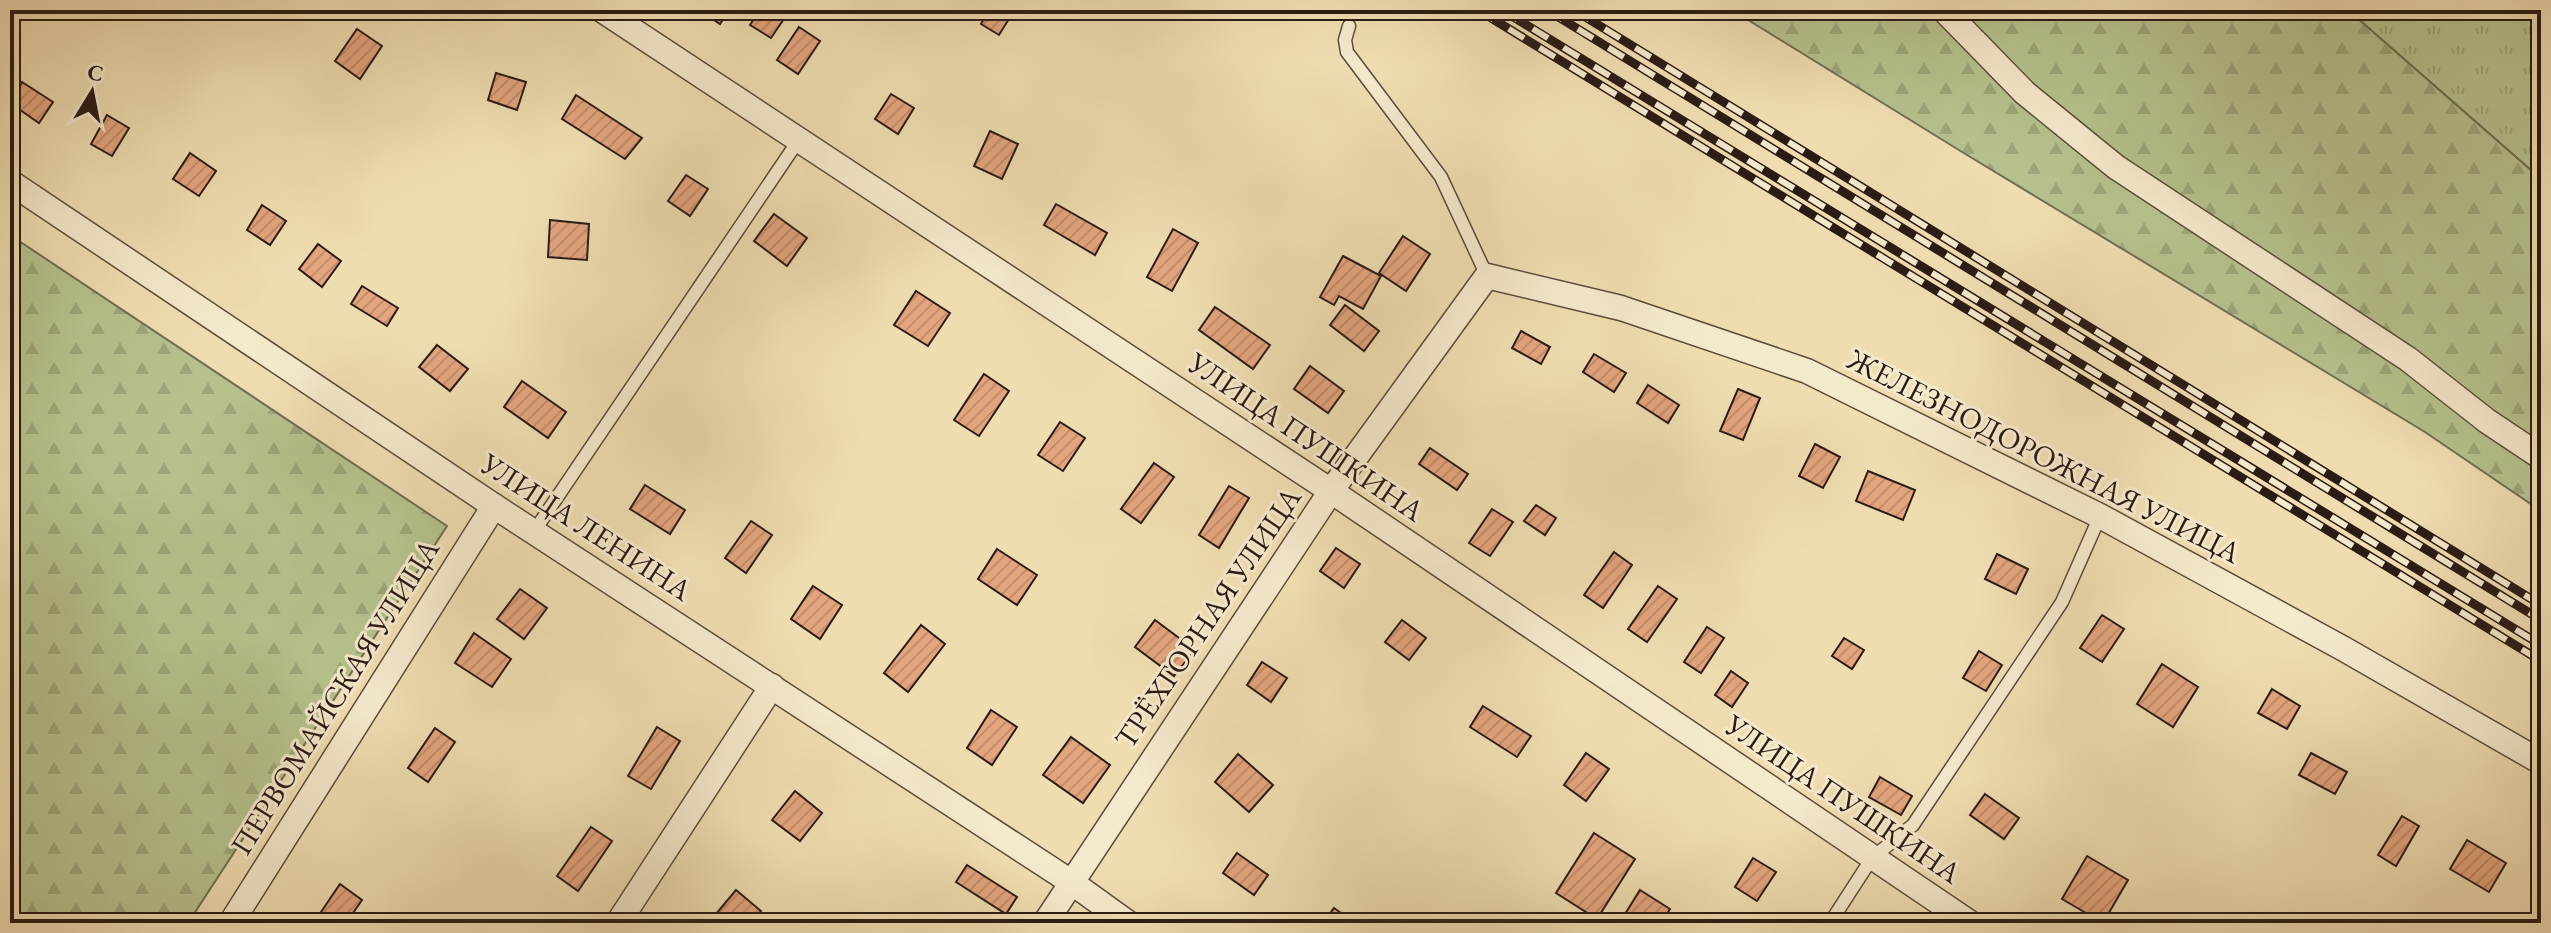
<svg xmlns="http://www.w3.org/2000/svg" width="2551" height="933" viewBox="0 0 2551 933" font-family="'EB Garamond',serif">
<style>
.grass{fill:url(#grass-tufts);stroke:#706e52;stroke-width:2}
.forest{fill:url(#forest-firs);stroke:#706e52;stroke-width:2}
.building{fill:url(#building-hatch);stroke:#2b1b15;stroke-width:2}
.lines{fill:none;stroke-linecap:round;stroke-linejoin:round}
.lane-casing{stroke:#5c4c3c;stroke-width:15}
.street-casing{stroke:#5c4c3c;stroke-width:27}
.lane{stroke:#f5e9cc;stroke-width:12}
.street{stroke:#f5e9cc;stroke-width:24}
.rail-casing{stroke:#2b1b15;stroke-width:9}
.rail{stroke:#f5e9cc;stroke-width:6;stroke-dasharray:18;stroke-linecap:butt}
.labels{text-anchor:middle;stroke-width:6;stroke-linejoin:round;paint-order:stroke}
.street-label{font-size:30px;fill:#2b1b15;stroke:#f5e9cc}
</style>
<defs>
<pattern id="grass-tufts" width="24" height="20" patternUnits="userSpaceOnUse" patternTransform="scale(2)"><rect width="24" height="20" fill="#b6c28e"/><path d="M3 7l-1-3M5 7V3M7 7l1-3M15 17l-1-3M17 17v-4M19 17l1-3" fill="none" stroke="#9da67a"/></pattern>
<pattern id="forest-firs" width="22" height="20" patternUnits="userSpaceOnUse" patternTransform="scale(2)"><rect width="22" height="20" fill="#b6c28e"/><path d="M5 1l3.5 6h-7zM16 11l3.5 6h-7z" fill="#9da67a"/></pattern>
<pattern id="building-hatch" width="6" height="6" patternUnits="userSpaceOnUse" patternTransform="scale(2)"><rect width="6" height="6" fill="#e3a57e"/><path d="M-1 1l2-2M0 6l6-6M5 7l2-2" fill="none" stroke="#c38d6c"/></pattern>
</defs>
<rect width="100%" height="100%" fill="#efddb1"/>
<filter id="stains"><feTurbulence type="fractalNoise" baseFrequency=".0025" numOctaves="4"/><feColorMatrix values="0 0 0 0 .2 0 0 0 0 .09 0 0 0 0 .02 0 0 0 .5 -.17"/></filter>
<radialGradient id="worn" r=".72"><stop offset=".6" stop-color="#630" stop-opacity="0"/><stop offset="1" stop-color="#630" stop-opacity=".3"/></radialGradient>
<!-- grass -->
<path class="grass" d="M 2348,10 L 2541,10 L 2541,179 Z"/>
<!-- forest -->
<g class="forest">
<path d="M 1732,10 L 2348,10 L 2541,179 L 2541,511 L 2425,432 L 1967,155 Z"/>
<path d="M 10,235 L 447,526 L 188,923 L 10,923 Z"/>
</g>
<!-- building -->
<g class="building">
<path d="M 699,10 L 729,10 L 720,24 Z"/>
<path d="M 760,10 L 790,10 L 771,38 L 750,25 Z"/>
<path d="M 989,10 L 1004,10 L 1012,14 L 999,35 L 981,24 Z"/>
<path d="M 799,27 L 820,41 L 798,74 L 777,60 Z"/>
<path d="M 357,29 L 382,46 L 360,79 L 335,61 Z"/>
<path d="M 496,73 L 526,82 L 517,110 L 488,100 Z"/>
<path d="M 22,82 L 53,102 L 39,123 L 10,103 Z"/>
<path d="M 891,94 L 914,108 L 898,134 L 875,119 Z"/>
<path d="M 576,95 L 642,138 L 625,159 L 562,119 Z"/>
<path d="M 107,115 L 129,128 L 112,156 L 91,144 Z"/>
<path d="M 990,131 L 1018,144 L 1002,179 L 974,166 Z"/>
<path d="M 190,153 L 216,171 L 199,196 L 173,179 Z"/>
<path d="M 686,175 L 708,189 L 690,216 L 668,201 Z"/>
<path d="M 1056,204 L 1107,233 L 1095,255 L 1044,225 Z"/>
<path d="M 262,205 L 286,221 L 270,245 L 247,230 Z"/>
<path d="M 774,214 L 807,238 L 787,266 L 754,241 Z"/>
<path d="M 550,220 L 589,224 L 587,260 L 548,257 Z"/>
<path d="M 1173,229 L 1198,243 L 1172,291 L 1147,277 Z"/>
<path d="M 1403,236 L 1430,254 L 1406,291 L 1379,273 Z"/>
<path d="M 318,244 L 341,261 L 322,287 L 299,269 Z"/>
<path d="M 1343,256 L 1381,276 L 1363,309 L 1339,296 L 1334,305 L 1320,297 Z"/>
<path d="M 362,286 L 398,308 L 387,326 L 351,304 Z"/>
<path d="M 916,291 L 950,313 L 928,346 L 894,325 Z"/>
<path d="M 1345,305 L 1379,331 L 1364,351 L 1330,325 Z"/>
<path d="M 1215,307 L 1270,345 L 1253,369 L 1199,330 Z"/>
<path d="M 1521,331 L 1550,347 L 1541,364 L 1512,348 Z"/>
<path d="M 437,345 L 468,369 L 450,391 L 419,367 Z"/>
<path d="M 1594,354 L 1626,373 L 1614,392 L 1583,372 Z"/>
<path d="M 1310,366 L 1344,391 L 1328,413 L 1294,389 Z"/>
<path d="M 984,374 L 1009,391 L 979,436 L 954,420 Z"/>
<path d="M 522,381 L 566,412 L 548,438 L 504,407 Z"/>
<path d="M 1648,385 L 1679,405 L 1668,423 L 1637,403 Z"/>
<path d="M 1738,389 L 1760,398 L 1743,440 L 1720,431 Z"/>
<path d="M 1060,422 L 1085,438 L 1063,471 L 1038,455 Z"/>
<path d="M 1815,444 L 1840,457 L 1823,488 L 1799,476 Z"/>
<path d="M 1430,448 L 1468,474 L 1457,490 L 1419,464 Z"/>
<path d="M 1154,463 L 1174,477 L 1141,523 L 1121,509 Z"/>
<path d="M 1868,471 L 1915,490 L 1903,520 L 1856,501 Z"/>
<path d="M 645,485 L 685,510 L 670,534 L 630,509 Z"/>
<path d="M 1229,486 L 1249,498 L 1219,548 L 1199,535 Z"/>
<path d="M 1536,505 L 1556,518 L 1545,535 L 1524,521 Z"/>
<path d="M 1492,509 L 1513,522 L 1490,556 L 1469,543 Z"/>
<path d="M 751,521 L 772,535 L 746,573 L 725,558 Z"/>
<path d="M 1336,548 L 1360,564 L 1344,588 L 1320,571 Z"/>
<path d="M 997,549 L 1037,575 L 1017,605 L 978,579 Z"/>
<path d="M 1614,552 L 1632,565 L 1603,608 L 1584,595 Z"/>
<path d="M 1997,554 L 2028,569 L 2016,594 L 1985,579 Z"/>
<path d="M 813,586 L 842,605 L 820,639 L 791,619 Z"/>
<path d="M 1658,586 L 1677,599 L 1647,642 L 1628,629 Z"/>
<path d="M 520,589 L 547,608 L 524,639 L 497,619 Z"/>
<path d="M 2102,615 L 2124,629 L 2102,662 L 2080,648 Z"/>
<path d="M 1155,620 L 1195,650 L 1174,676 L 1135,647 Z"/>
<path d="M 1402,620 L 1426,638 L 1409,660 L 1385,642 Z"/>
<path d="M 921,625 L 945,644 L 908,692 L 884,673 Z"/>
<path d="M 1707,627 L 1724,638 L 1701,673 L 1684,662 Z"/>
<path d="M 474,633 L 511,659 L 492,687 L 455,663 Z"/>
<path d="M 1844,638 L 1864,650 L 1852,669 L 1832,656 Z"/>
<path d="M 1979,651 L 2002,665 L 1986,691 L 1963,678 Z"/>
<path d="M 1262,662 L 1287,678 L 1271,702 L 1247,685 Z"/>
<path d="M 2162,664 L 2198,687 L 2173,727 L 2137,704 Z"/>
<path d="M 1731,671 L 1748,683 L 1732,707 L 1715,695 Z"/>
<path d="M 2272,689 L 2300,706 L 2287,729 L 2258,713 Z"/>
<path d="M 1483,706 L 1531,736 L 1517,757 L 1470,727 Z"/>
<path d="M 991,710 L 1017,727 L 992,765 L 967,748 Z"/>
<path d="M 657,727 L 680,741 L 651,789 L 628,776 Z"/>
<path d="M 435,728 L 455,742 L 428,782 L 408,768 Z"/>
<path d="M 1071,737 L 1110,765 L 1083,803 L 1043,775 Z"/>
<path d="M 1586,753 L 1609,769 L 1586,801 L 1564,785 Z"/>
<path d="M 2311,753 L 2347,772 L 2335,794 L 2299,775 Z"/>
<path d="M 1238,754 L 1273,785 L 1249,812 L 1215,782 Z"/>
<path d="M 1880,777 L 1912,796 L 1901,815 L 1869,797 Z"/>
<path d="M 795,791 L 822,813 L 800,841 L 772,820 Z"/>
<path d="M 1985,794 L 2019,818 L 2004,839 L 1970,815 Z"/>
<path d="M 2402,816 L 2419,826 L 2396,866 L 2378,855 Z"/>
<path d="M 591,827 L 612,841 L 578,891 L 557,876 Z"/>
<path d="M 1594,833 L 1635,859 L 1597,919 L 1556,893 Z"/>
<path d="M 2467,840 L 2506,863 L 2489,892 L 2450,869 Z"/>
<path d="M 1237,853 L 1268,875 L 1254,895 L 1223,873 Z"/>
<path d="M 2087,856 L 2128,880 L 2103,923 L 2062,899 Z"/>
<path d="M 1753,858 L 1776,872 L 1757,901 L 1735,887 Z"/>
<path d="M 967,865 L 1017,897 L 1006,914 L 956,882 Z"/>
<path d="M 340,884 L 362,900 L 346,923 L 318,923 L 315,921 Z"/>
<path d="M 736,890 L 761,911 L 751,923 L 726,923 L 716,914 Z"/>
<path d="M 1640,890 L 1670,909 L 1661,923 L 1628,923 L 1622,919 Z"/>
<path d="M 1334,908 L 1355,923 L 1323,923 Z"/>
</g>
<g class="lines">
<defs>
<g id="lane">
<path d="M 1349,26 L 1345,40 L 1347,52 L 1441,177 L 1487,276"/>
<path d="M 535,530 L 798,141"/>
<path d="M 1830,923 L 1872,858 L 1913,825 L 2062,602 L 2100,516"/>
</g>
<g id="street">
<path d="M 602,10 L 1331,491 L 1970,923"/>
<path d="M 1944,10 L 2025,93 L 2116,167 L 2408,359 L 2487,421 L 2541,457"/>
<path d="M 10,182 L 494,506 L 1071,882 L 1128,923"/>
<path d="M 231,923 L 494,506"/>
<path d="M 618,923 L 772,686"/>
<path d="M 1045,923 L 1331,491 L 1487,276 L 1621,308 L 1807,371 L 2100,516 L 2344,649 L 2541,762"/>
</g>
</defs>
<!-- lane casing -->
<use href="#lane" class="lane-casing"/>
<!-- street casing -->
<use href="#street" class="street-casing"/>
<!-- lane -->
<use href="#lane" class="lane"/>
<!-- street -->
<use href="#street" class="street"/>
<defs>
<g id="rail">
<path d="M 1478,10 L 2541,661"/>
<path d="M 1502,10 L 2541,645"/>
<path d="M 1547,10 L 2541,620"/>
<path d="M 1574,10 L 2541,605"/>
</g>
</defs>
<!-- rail casing -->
<use href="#rail" class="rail-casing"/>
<!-- rail -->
<use href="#rail" class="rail"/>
</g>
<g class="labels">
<!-- street labels -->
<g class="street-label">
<text transform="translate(1306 437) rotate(34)" y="10">УЛИЦА ПУШКИНА</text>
<text transform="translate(2044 456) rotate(27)" y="10">ЖЕЛЕЗНОДОРОЖНАЯ УЛИЦА</text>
<text transform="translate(586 527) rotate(33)" y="10">УЛИЦА ЛЕНИНА</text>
<text transform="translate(1208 618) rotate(-56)" y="10">ТРЁХГОРНАЯ УЛИЦА</text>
<text transform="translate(335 697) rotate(-58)" y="10">ПЕРВОМАЙСКАЯ УЛИЦА</text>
<text transform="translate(1843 799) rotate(34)" y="10">УЛИЦА ПУШКИНА</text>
</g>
</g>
<!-- margin -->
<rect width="2551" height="933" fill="none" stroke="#efddb1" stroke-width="40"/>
<rect x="12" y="12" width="2527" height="909" fill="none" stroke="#2b1b15" stroke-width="4"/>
<rect x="20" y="20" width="2511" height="893" fill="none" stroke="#2b1b15" stroke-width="2"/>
<!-- north arrow -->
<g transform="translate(92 92) rotate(10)" stroke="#f5e9cc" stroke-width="6" paint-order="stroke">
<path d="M0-6L14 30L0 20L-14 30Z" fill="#2b1b15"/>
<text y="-12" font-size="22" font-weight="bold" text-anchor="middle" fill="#2b1b15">С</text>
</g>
<rect width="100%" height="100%" filter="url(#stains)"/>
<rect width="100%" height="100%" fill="url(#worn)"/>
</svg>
